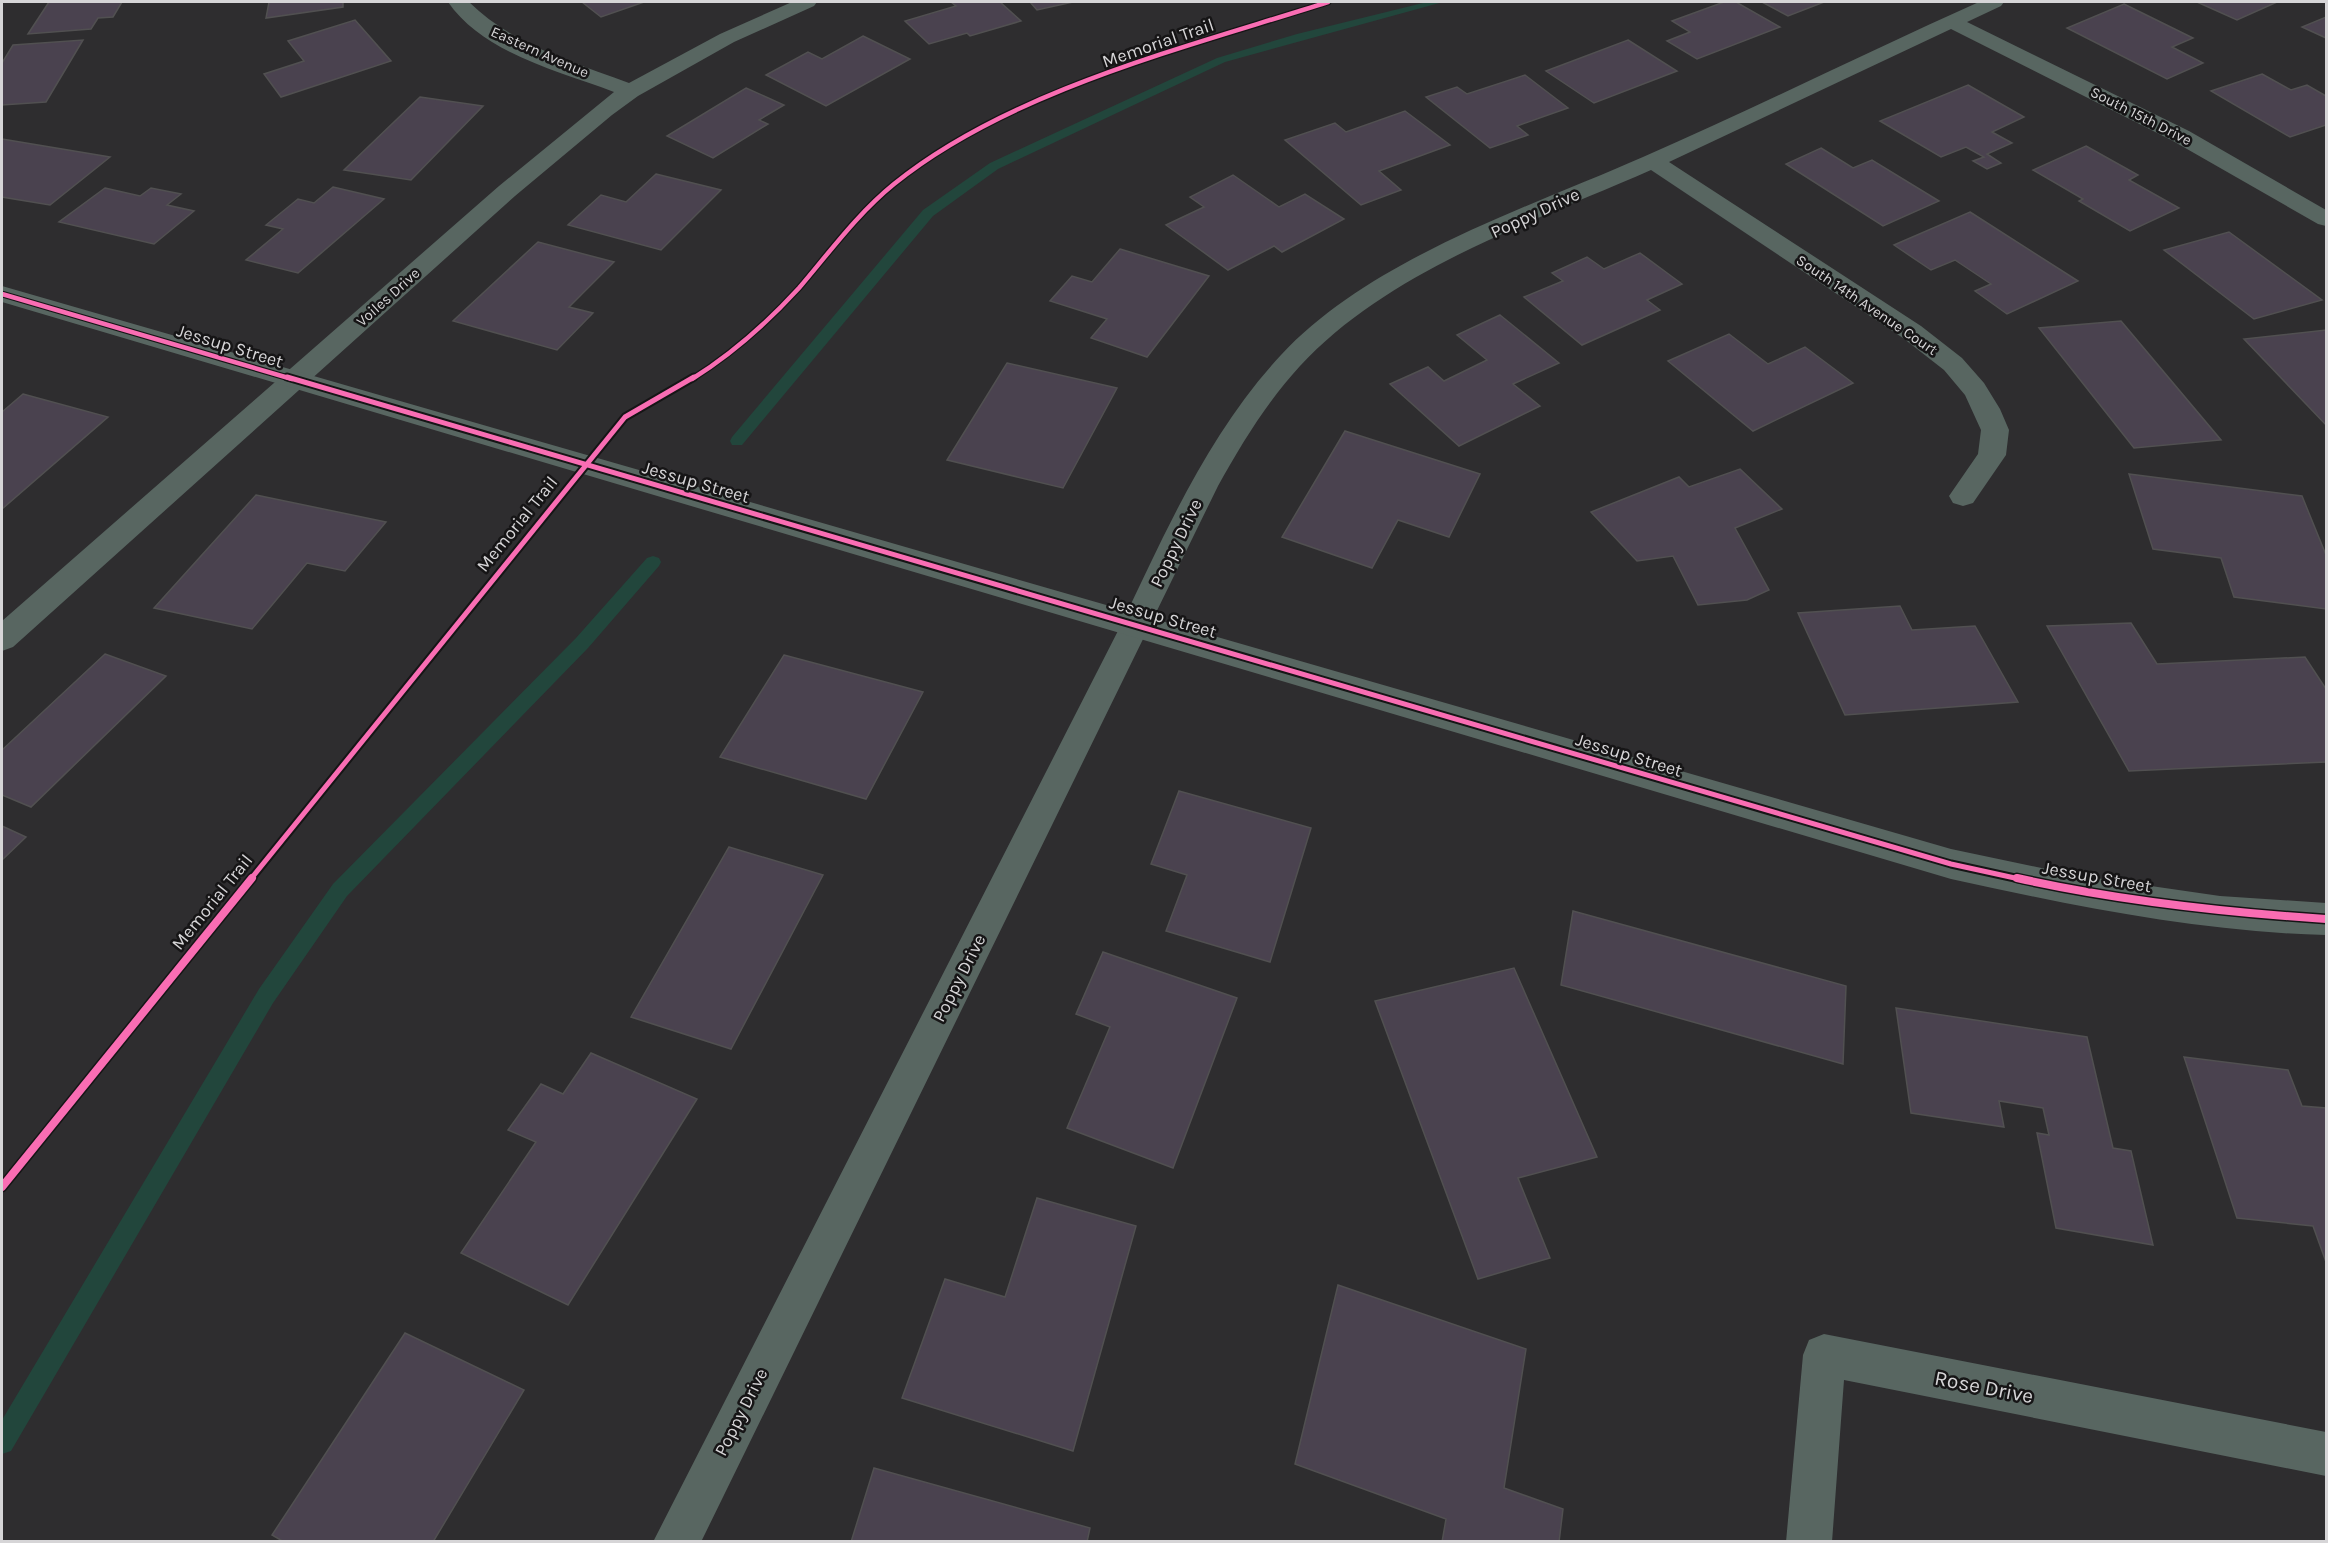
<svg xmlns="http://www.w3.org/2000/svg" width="2328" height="1543" viewBox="0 0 2328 1543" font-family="Karla,sans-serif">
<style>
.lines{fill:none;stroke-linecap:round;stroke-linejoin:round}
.stream{fill:#22463c;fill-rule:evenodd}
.building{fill:#4a424f;stroke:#515051;stroke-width:1.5}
.minor{fill:#586661;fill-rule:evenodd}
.tertiary{fill:#586661;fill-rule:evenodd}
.cycleway-far2-casing{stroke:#161516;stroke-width:7}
.cycleway-far1-casing{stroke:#161516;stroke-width:9}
.cycleway-casing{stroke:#161516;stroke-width:11}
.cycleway-far2{stroke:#f96db3;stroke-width:4.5}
.cycleway-far1{stroke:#f96db3;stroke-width:5}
.cycleway{stroke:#f96db3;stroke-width:8}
.labels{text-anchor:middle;stroke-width:5;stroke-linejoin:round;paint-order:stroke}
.far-street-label{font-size:15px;fill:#d6d5d7;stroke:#161516}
.street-label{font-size:18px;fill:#d6d5d7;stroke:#161516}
.near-street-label{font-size:21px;fill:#d6d5d7;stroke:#161516}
</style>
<rect width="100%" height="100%" fill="#2e2d2f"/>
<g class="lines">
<!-- stream -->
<g class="stream">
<path d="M 1427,2 L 1443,2 L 1225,62 L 998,169 L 933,216 L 742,445 L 732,445 L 730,441 L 732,437 L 923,210 L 990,163 L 1217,58 L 1297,34 Z"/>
<path d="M 653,556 L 659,558 L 661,562 L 659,566 L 588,648 L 347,896 L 273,1003 L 11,1451 L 2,1454 L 2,1420 L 259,989 L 333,884 L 576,638 L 647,558 Z"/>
</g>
</g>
<!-- building -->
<g class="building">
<path d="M 49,2 L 122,2 L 113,17 L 98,18 L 91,29 L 28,34 Z"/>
<path d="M 269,2 L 343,2 L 343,7 L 266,18 Z"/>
<path d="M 582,2 L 644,2 L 601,17 Z"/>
<path d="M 951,2 L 1000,2 L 1021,21 L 970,36 L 967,33 L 929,44 L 905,21 L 956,6 Z"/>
<path d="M 1030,2 L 1073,2 L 1037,10 Z"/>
<path d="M 1724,2 L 1736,2 L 1780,27 L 1697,59 L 1667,41 L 1690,32 L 1672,21 Z"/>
<path d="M 1762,2 L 1824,2 L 1788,16 Z"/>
<path d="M 2197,2 L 2277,2 L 2237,20 Z"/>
<path d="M 2124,4 L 2193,38 L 2172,47 L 2203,63 L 2167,79 L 2067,28 Z"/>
<path d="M 2326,17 L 2326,38 L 2302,27 Z"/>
<path d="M 355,20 L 391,61 L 281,97 L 264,74 L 304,61 L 288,41 Z"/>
<path d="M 863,36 L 910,59 L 826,106 L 766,75 L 808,52 L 822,59 Z"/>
<path d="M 83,40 L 46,102 L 2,105 L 2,63 L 13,45 Z"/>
<path d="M 1628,40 L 1677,71 L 1594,103 L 1546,71 Z"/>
<path d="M 2262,74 L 2291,90 L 2307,85 L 2326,96 L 2326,125 L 2290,137 L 2211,91 Z"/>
<path d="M 1525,75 L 1568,108 L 1517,126 L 1528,135 L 1490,148 L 1426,97 L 1457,87 L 1467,94 Z"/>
<path d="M 1968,85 L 2024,117 L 1992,132 L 2012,143 L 1987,154 L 2001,163 L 1987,169 L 1973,161 L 1984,157 L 1966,147 L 1941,157 L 1880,121 Z"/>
<path d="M 746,88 L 784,105 L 759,120 L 768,124 L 713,158 L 667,136 Z"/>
<path d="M 420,97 L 483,106 L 411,180 L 344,170 Z"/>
<path d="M 1405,111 L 1450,145 L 1379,171 L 1401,190 L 1361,205 L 1285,140 L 1335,123 L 1346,132 Z"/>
<path d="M 2,139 L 110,157 L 50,205 L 2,197 Z"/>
<path d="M 2086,146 L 2138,175 L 2129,180 L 2179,208 L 2130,231 L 2079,201 L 2083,199 L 2033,170 Z"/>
<path d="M 1821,148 L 1853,168 L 1872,160 L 1939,201 L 1883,226 L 1786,164 Z"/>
<path d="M 656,174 L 721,190 L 661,250 L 568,225 L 601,195 L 626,202 Z"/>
<path d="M 1233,175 L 1279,207 L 1305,194 L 1344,219 L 1282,252 L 1274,246 L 1228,270 L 1166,225 L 1204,207 L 1190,197 Z"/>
<path d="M 333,187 L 384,199 L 298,273 L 246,260 L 283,229 L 266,225 L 298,199 L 314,203 Z"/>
<path d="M 105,188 L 140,196 L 151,188 L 181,194 L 167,205 L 194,211 L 154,244 L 59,222 Z"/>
<path d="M 1970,212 L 2078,281 L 2007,314 L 1975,291 L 1991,284 L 1955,260 L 1931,270 L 1894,245 Z"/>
<path d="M 2229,232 L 2322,300 L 2254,319 L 2164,250 Z"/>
<path d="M 538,242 L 614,262 L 569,307 L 593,313 L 557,350 L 453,321 Z"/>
<path d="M 1120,249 L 1209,276 L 1147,357 L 1091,338 L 1107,319 L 1050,301 L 1072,276 L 1092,282 Z"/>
<path d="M 1640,253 L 1682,284 L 1647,300 L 1660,310 L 1582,345 L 1524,297 L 1563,281 L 1552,273 L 1587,257 L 1604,269 Z"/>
<path d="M 1500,315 L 1559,363 L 1513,384 L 1540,406 L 1459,446 L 1390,384 L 1428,367 L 1444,381 L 1487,360 L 1457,335 Z"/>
<path d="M 2121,321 L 2221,440 L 2134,448 L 2039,328 Z"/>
<path d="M 2326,330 L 2326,425 L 2244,339 Z"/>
<path d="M 1729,334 L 1768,364 L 1805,347 L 1853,383 L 1753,431 L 1668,361 Z"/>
<path d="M 1007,363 L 1117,388 L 1063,488 L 947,460 Z"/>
<path d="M 23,394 L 108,417 L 2,509 L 2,412 Z"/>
<path d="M 1345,431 L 1480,474 L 1449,537 L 1398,520 L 1372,568 L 1282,537 Z"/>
<path d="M 1740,469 L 1782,509 L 1735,528 L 1769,590 L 1747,600 L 1698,605 L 1673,556 L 1637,561 L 1591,512 L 1679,477 L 1689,487 Z"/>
<path d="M 2129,474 L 2302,496 L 2326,555 L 2326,609 L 2234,597 L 2221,558 L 2153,549 Z"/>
<path d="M 256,495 L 386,522 L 345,571 L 307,563 L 252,629 L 154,608 Z"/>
<path d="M 1900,606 L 1912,630 L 1975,626 L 2018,702 L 1845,715 L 1798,613 Z"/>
<path d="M 2131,623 L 2157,664 L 2305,657 L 2326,689 L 2326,762 L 2129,771 L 2047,626 Z"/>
<path d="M 105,654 L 166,676 L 31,807 L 2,795 L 2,750 Z"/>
<path d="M 784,655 L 923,692 L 866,799 L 720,757 Z"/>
<path d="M 1179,791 L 1311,828 L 1270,962 L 1166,931 L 1187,875 L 1151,864 Z"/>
<path d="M 2,826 L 26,837 L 2,860 Z"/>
<path d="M 729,847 L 823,875 L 731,1049 L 631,1017 Z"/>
<path d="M 1573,911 L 1846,986 L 1843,1064 L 1561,985 Z"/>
<path d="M 1103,952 L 1237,998 L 1173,1168 L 1067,1128 L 1110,1027 L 1076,1014 Z"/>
<path d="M 1514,968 L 1597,1157 L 1518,1178 L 1550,1258 L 1478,1279 L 1375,1001 Z"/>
<path d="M 1896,1008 L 2087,1037 L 2113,1148 L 2131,1151 L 2153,1245 L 2056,1228 L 2037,1133 L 2049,1135 L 2043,1108 L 1999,1101 L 2004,1127 L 1911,1113 Z"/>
<path d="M 591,1053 L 697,1099 L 568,1305 L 461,1253 L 536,1142 L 508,1130 L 541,1084 L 563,1094 Z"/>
<path d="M 2184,1057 L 2288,1070 L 2302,1106 L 2326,1108 L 2326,1262 L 2313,1226 L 2237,1218 Z"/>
<path d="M 1037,1198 L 1136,1226 L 1073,1451 L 902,1398 L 945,1279 L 1005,1297 Z"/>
<path d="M 1338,1285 L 1526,1349 L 1504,1488 L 1563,1509 L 1559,1542 L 1442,1542 L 1446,1519 L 1295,1464 Z"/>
<path d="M 405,1333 L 524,1390 L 433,1542 L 284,1542 L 272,1535 Z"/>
<path d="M 874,1468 L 1090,1528 L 1087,1542 L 851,1542 Z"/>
</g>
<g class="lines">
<!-- minor -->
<g class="minor">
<path d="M 448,2 L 469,2 C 513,45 572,62 629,83 L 720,34 L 792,2 L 817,2 L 814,6 L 734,42 L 638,96 L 612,115 L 515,196 L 13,647 L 2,651 L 2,621 L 499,186 L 614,92 C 559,71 484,54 448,2 Z"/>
<path d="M 1979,2 L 2004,2 L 2001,6 L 1967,22 L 2189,131 L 2326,210 L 2326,226 L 2318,224 L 2173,141 L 1951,29 L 1669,162 L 1921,326 L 1962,358 L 1984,383 L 2000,409 L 2009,430 L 2006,455 L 1973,503 L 1963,506 L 1953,503 L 1949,496 L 1978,454 L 1981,430 L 1965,395 L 1944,370 L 1903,338 L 1651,170 C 1533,222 1389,270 1300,366 C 1267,402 1242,443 1218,486 L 701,1542 L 653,1542 L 1121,625 C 1166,531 1209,432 1281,355 C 1370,259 1525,209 1643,157 C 1755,108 1867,52 1979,2 Z"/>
<path d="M 1824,1334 L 2326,1432 L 2326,1476 L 1844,1380 L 1832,1542 L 1786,1542 L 1803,1355 L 1809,1340 Z"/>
</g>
<!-- tertiary -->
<path class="tertiary" d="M 2,286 L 1951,849 L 2075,875 L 2220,896 L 2326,903 L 2326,935 C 2200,932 2074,906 1951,879 L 2,302 Z"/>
<defs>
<g id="cycleway-far2">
<path d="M 2,294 L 292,379"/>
<path d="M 692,379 C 732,354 767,323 799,288 C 829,253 857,214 894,184 C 1010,90 1188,47 1328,2"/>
</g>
<g id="cycleway-far1">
<path d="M 287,377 L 1951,864 L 2024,880"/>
<path d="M 250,880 L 625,417 L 694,377"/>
</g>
<g id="cycleway">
<path d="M 2017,878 C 2119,901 2222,912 2326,919"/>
<path d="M 2,1187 L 252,878"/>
</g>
</defs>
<!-- cycleway-far2 casing -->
<use href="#cycleway-far2" class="cycleway-far2-casing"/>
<!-- cycleway-far1 casing -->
<use href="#cycleway-far1" class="cycleway-far1-casing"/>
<!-- cycleway casing -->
<use href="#cycleway" class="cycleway-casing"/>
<!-- cycleway-far2 -->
<use href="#cycleway-far2" class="cycleway-far2"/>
<!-- cycleway-far1 -->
<use href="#cycleway-far1" class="cycleway-far1"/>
<!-- cycleway -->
<use href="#cycleway" class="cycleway"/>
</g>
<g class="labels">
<!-- far-street labels -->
<g class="far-street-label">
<text transform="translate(540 52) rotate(24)" y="5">Eastern Avenue</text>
<text transform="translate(2141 116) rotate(27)" y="5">South 15th Drive</text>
<text transform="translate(388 297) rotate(-42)" y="5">Voiles Drive</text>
<text transform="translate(1867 305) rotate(34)" y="5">South 14th Avenue Court</text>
</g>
<!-- street labels -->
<g class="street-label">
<text transform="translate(1158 43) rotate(-19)" y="6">Memorial Trail</text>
<text transform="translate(1535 213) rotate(-25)" y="6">Poppy Drive</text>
<text transform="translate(230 346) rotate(17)" y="6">Jessup Street</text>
<text transform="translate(696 482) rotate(16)" y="6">Jessup Street</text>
<text transform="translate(517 524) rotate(-51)" y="6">Memorial Trail</text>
<text transform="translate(1176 543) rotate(-64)" y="6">Poppy Drive</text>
<text transform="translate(1163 617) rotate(16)" y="6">Jessup Street</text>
<text transform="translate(1629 755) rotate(17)" y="6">Jessup Street</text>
<text transform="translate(2097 877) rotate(10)" y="6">Jessup Street</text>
<text transform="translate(212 902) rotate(-51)" y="6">Memorial Trail</text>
<text transform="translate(959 978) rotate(-63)" y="6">Poppy Drive</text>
<text transform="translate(741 1412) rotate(-63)" y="6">Poppy Drive</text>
</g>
<!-- near-street labels -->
<g class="near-street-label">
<text transform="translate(1984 1387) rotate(11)" y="7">Rose Drive</text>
</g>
</g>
<!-- border -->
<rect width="2328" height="1543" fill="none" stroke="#d6d5d7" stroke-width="6"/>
</svg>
